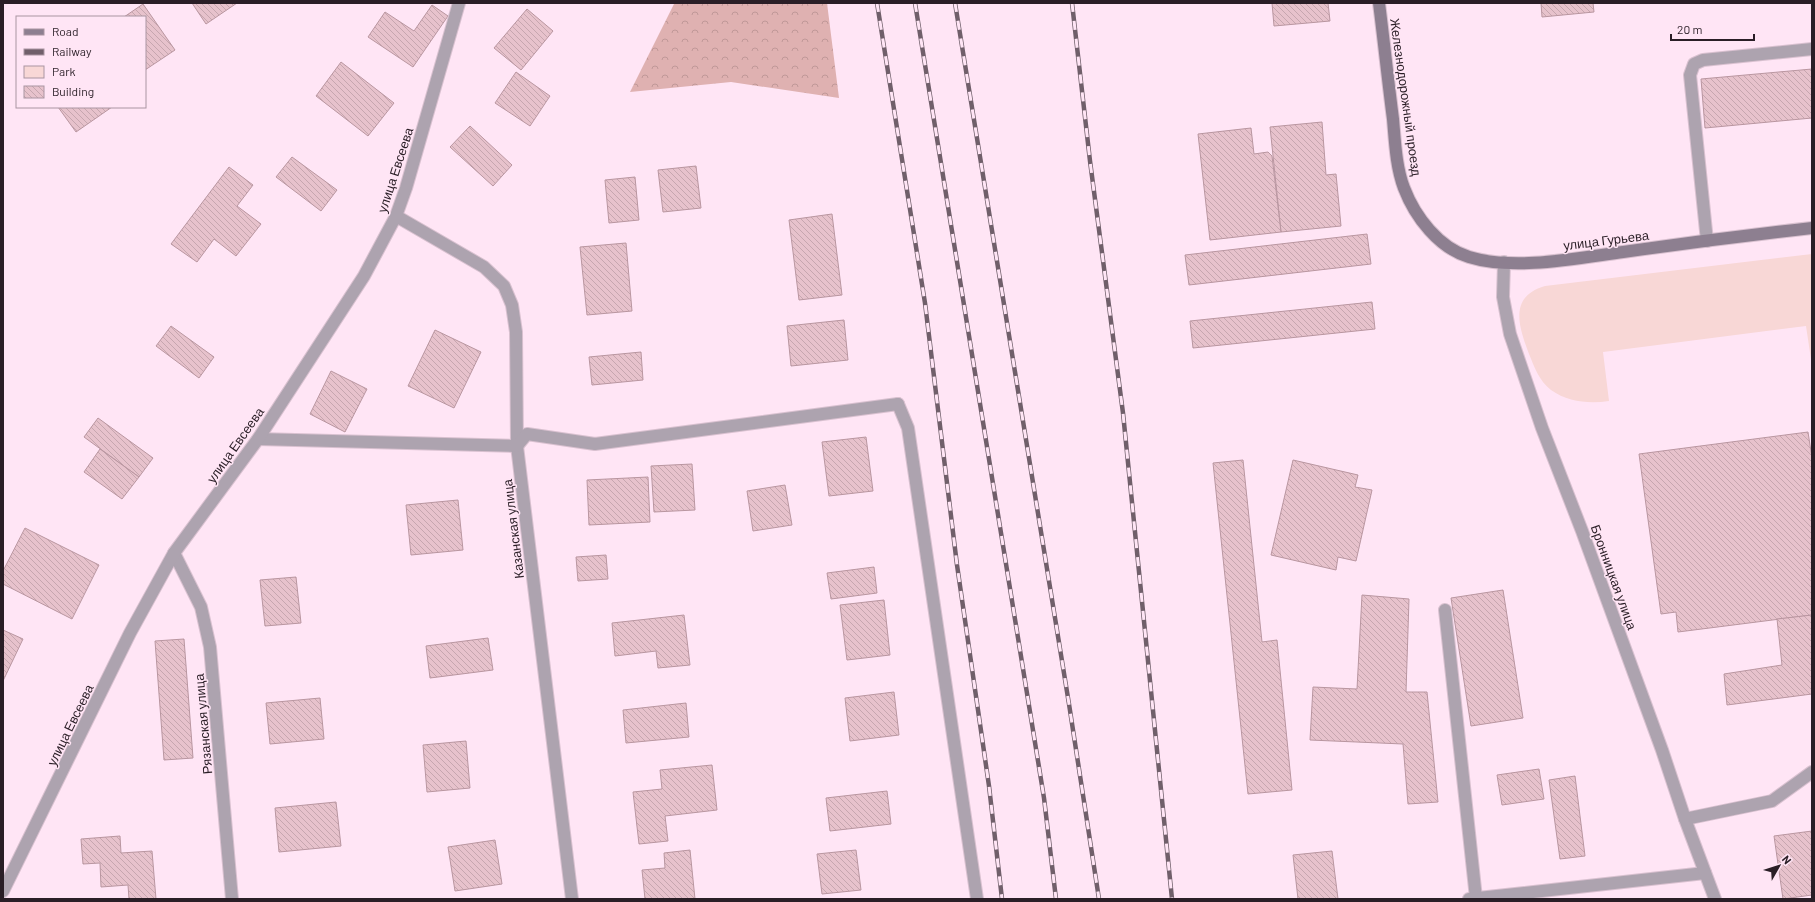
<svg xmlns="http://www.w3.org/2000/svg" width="1815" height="902" viewBox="0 0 1815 902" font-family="Barlow,sans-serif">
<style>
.green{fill:#f8d7d6}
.forest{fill:url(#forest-crowns)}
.building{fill:url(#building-back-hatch);stroke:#b996a0}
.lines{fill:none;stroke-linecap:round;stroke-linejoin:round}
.lane-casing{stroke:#d9c1d0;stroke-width:14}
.street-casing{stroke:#d9c1d0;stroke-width:14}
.secondary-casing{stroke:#d9c1d0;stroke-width:14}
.lane{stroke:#ada3af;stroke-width:12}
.street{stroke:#ada3af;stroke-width:12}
.secondary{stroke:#8d7f90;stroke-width:12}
.rail-casing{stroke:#705f6a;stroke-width:4.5}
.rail{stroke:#ffe5f5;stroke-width:3;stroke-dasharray:9;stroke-linecap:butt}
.labels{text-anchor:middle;stroke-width:3;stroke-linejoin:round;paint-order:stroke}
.street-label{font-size:13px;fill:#2a1e26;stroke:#ffe5f5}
</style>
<defs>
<pattern id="forest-crowns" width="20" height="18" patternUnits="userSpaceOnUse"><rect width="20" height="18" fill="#dfb1b1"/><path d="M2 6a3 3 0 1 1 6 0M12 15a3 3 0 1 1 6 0" fill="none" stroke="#c09898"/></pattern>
<pattern id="building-back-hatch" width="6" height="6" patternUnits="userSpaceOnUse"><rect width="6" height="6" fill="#e7c2cc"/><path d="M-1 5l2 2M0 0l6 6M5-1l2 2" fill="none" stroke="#c6a6af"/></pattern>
</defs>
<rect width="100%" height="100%" fill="#ffe5f5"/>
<!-- green -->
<path class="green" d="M 1812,254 L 1812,366 L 1806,326 L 1603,352 L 1609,401 C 1589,404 1568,402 1551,390 C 1539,381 1534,366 1529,354 C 1519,327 1508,297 1545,286 Z"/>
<!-- forest -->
<path class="forest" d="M 672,3 L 827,3 L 839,98 L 731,82 L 630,92 L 674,4 Z"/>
<!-- building -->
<g class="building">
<path d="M 192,3 L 237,3 L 206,24 Z"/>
<path d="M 1272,3 L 1328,3 L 1330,21 L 1274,26 Z"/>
<path d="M 1541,3 L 1593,3 L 1594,12 L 1542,17 Z"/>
<path d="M 143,4 L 175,50 L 145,70 L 145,17 L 124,17 Z"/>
<path d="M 432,5 L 448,16 L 413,67 L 368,37 L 385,12 L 414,31 Z"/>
<path d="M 527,9 L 553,31 L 521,70 L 494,48 Z"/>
<path d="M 341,62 L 394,103 L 368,136 L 316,96 Z"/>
<path d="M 1812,69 L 1812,118 L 1705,128 L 1701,79 Z"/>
<path d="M 516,72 L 550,96 L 530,126 L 495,103 Z"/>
<path d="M 58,107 L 112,107 L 76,132 Z"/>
<path d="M 1322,122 L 1326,175 L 1336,174 L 1341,226 L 1281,232 L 1270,127 Z"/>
<path d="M 470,126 L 512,165 L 493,186 L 450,147 Z"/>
<path d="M 1251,128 L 1254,154 L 1268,152 L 1272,156 L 1281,232 L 1210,240 L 1198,134 Z"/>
<path d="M 292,157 L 337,190 L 321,211 L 276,177 Z"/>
<path d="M 696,166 L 701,208 L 663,212 L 658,170 Z"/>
<path d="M 229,167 L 253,185 L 237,206 L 261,224 L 236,256 L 214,239 L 197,262 L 171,244 Z"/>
<path d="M 635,177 L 639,220 L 609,223 L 605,180 Z"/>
<path d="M 832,214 L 842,295 L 799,300 L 789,220 Z"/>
<path d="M 1367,234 L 1371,264 L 1189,285 L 1185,255 Z"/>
<path d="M 626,243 L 632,311 L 587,315 L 580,247 Z"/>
<path d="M 1372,302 L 1375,329 L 1193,348 L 1190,321 Z"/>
<path d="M 844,320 L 848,360 L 791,366 L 787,326 Z"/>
<path d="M 171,326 L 214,357 L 199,378 L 156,346 Z"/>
<path d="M 435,330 L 481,352 L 454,408 L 408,386 Z"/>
<path d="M 641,352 L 643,380 L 592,385 L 589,357 Z"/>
<path d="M 331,371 L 367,389 L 345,432 L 310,414 Z"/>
<path d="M 98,418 L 153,458 L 139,477 L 84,437 Z"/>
<path d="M 1808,432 L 1812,458 L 1812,615 L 1678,632 L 1676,612 L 1661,614 L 1639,454 Z"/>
<path d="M 866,437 L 873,491 L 829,496 L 822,442 Z"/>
<path d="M 100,449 L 139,477 L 122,499 L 84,472 Z"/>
<path d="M 1243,460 L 1262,642 L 1277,640 L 1292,790 L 1248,794 L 1213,463 Z"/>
<path d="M 1293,460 L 1358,475 L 1355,487 L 1372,490 L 1356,561 L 1338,557 L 1336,570 L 1271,555 Z"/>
<path d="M 692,464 L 695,510 L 654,512 L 651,466 Z"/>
<path d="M 648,477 L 650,522 L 589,525 L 587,480 Z"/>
<path d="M 785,485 L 792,525 L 753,531 L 747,491 Z"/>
<path d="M 458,500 L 463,550 L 411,555 L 406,505 Z"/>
<path d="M 25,528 L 99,565 L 72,619 L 3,584 L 3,571 Z"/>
<path d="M 606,555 L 608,579 L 578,581 L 576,557 Z"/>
<path d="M 874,567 L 877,593 L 831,599 L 827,573 Z"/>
<path d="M 296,577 L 301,623 L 265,626 L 260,580 Z"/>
<path d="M 1503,590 L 1523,718 L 1471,726 L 1451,598 Z"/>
<path d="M 1362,595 L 1409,599 L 1406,692 L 1427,692 L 1438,802 L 1408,804 L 1403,744 L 1310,740 L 1313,687 L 1357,689 Z"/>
<path d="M 884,600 L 890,655 L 847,660 L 840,605 Z"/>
<path d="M 684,615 L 690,665 L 658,668 L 656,651 L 615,656 L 612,623 Z"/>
<path d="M 1812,615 L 1812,694 L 1727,705 L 1724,674 L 1782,665 L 1777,619 Z"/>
<path d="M 3,630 L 23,639 L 3,681 Z"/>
<path d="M 488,638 L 493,670 L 430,678 L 426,646 Z"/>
<path d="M 184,639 L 193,758 L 164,760 L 155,641 Z"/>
<path d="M 894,692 L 899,735 L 850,741 L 845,698 Z"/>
<path d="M 320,698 L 324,739 L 270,744 L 266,703 Z"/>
<path d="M 686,703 L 689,737 L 626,743 L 623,710 Z"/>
<path d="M 466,741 L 470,788 L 427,792 L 423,745 Z"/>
<path d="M 712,765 L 717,810 L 665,816 L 668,841 L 639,844 L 633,792 L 662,789 L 660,770 Z"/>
<path d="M 1539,769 L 1544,799 L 1502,805 L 1497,775 Z"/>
<path d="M 1575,776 L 1585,856 L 1560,859 L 1549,780 Z"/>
<path d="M 887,791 L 891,824 L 830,831 L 826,798 Z"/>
<path d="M 336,802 L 341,846 L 279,852 L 275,808 Z"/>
<path d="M 1812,831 L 1812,895 L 1783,899 L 1774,836 Z"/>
<path d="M 120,836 L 121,853 L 152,851 L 156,899 L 129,899 L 128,885 L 101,887 L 100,863 L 83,864 L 81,839 Z"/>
<path d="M 495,840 L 502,884 L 455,891 L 448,847 Z"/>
<path d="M 690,850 L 695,899 L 645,899 L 642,870 L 665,868 L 664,853 Z"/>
<path d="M 856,850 L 861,890 L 822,894 L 817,854 Z"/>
<path d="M 1332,851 L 1338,899 L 1298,899 L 1293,855 Z"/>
</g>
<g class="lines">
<defs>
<g id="lane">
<path d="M 1707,241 L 1690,75 L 1694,64 L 1703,60 L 1812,49"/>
<path d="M 898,404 L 908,428 L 977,899"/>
<path d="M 1445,610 L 1476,898"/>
<path d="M 1685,819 L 1772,801 L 1812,772"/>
<path d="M 1469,899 L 1705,873"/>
</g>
<g id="street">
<path d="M 396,216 L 484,267 L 504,286 L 512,305 L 516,332 L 517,446 L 572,899"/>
<path d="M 1504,262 L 1503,297 L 1510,334 L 1542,428 L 1582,531 L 1662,750 L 1685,819 L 1715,899"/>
<path d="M 258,439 L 517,446 L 527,434 L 595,444 L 898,404"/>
<path d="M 174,553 L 201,607 L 210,647 L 232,899"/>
<path d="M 3,891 L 130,633 L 174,553 L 258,439 L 364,276 L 396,216 L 406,188 L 459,3"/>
</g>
<path id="secondary" d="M 1379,3 C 1384,42 1388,81 1393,119 C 1395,142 1396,167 1404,188 C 1415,217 1439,248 1469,257 C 1514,271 1578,258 1623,252 C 1686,243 1749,235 1812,228"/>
</defs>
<!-- lane casing -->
<use href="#lane" class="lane-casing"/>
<!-- street casing -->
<use href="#street" class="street-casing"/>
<!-- secondary casing -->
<use href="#secondary" class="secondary-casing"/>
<!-- lane -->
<use href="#lane" class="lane"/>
<!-- street -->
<use href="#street" class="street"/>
<!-- secondary -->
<use href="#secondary" class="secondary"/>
<defs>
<g id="rail">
<path d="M 877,3 L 925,303 L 957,565 L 989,786 L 1002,899"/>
<path d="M 915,3 L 1044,798 L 1056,899"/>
<path d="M 955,3 L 1069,704 L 1099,899"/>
<path d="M 1072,3 L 1090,161 L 1123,413 L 1172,899"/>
</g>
</defs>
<!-- rail casing -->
<use href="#rail" class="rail-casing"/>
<!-- rail -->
<use href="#rail" class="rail"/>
</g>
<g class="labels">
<!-- street labels -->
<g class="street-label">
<text transform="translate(1406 97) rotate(82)" y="5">Железнодорожный проезд</text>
<text transform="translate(395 170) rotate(-72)" y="5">улица Евсеева</text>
<text transform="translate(1606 240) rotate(-7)" y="5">улица Гурьева</text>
<text transform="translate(235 445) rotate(-55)" y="5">улица Евсеева</text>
<text transform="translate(513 529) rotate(-97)" y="5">Казанская улица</text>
<text transform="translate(1614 577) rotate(70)" y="5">Бронницкая улица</text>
<text transform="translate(203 724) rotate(-95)" y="5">Рязанская улица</text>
<text transform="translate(70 725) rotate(-64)" y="5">улица Евсеева</text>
</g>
</g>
<!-- border -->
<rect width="1815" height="902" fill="none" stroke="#2a1e26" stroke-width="8"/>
<!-- legend -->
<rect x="16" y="16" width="130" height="92" fill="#ffe5f5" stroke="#aa95a2"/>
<rect x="24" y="29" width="20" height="6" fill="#8d7f90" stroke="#aa95a2"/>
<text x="52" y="36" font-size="12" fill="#2a1e26">Road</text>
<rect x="24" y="49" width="20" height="6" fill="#705f6a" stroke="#aa95a2"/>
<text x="52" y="56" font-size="12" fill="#2a1e26">Railway</text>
<rect x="24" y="66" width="20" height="12" fill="#f8d7d6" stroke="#aa95a2"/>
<text x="52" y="76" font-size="12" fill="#2a1e26">Park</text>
<rect x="24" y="86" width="20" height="12" fill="url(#building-back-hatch)" stroke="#aa95a2"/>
<text x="52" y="96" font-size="12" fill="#2a1e26">Building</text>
<!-- north arrow -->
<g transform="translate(1779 866) rotate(51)" stroke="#ffe5f5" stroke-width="3" paint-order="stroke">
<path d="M0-3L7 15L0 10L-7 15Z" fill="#2a1e26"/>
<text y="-6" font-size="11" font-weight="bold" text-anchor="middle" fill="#2a1e26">N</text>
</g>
<!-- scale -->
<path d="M1671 34v6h83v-6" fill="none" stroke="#2a1e26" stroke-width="2"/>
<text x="1677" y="34" font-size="12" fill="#2a1e26" stroke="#ffe5f5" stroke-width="3" paint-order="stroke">20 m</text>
</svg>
